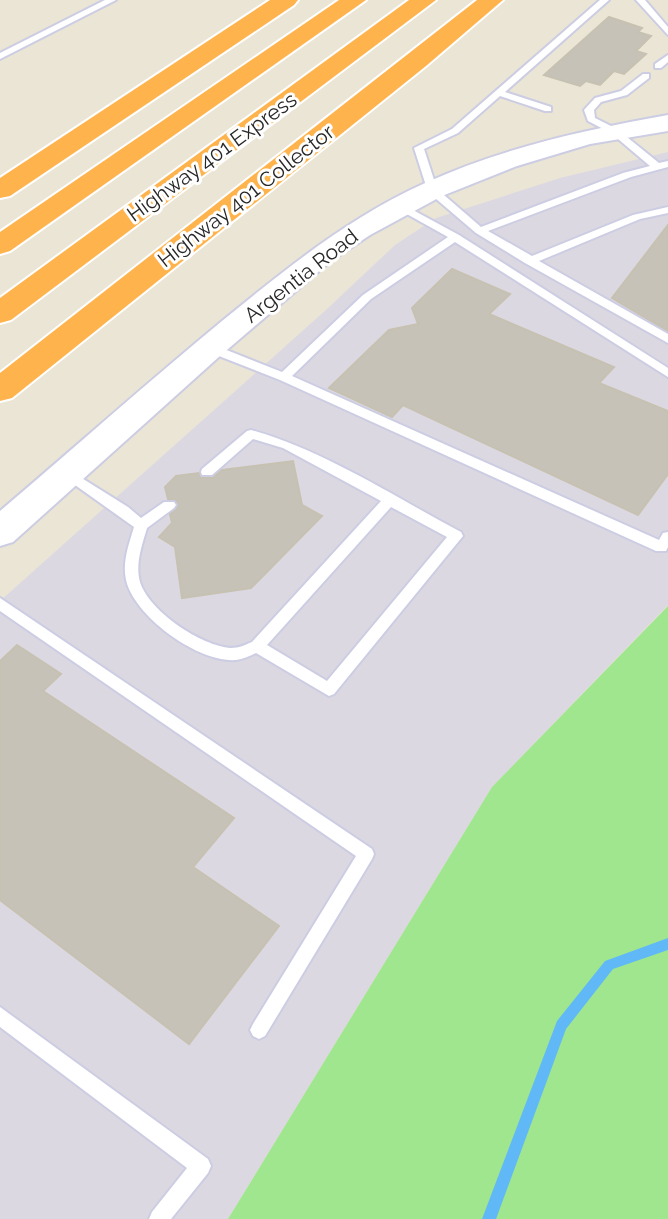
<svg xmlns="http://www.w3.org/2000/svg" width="668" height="1219" viewBox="0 0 668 1219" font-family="Raleway,sans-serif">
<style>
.industrial{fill:#dcd8e2}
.green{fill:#a0e68e}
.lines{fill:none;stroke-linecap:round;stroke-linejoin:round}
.stream{fill:#60b9f6;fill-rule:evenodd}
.building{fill:#c6c2b7;stroke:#c6c1b1;stroke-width:2}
.lane-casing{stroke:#cccde2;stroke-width:4}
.secondary-casing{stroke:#cccde2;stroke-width:4}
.highway-casing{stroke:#fff;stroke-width:4}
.lane{fill:#fff;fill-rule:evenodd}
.secondary{fill:#fff;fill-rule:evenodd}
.highway{fill:#ffb34d;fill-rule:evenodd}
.labels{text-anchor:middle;stroke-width:6;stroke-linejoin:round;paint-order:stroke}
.far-street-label{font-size:21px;fill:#272727;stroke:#fff}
</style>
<rect width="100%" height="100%" fill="#ebe5d6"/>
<!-- industrial -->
<path class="industrial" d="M 668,152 L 668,605 L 492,787 L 228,1219 L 0,1219 L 0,601 L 327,309 L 395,245 L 436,218 L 560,178 Z"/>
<!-- green -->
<path class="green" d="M 668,606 L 668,1219 L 228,1219 L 492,787 Z"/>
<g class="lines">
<!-- stream -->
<path class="stream" d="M 668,938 L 668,950 L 613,969 L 566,1029 L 496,1219 L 482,1219 L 557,1021 L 605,961 Z"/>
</g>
<!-- building -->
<g class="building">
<path d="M 609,17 L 642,28 L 638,32 L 651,36 L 636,51 L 646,54 L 624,74 L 614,71 L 600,85 L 586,81 L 580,86 L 544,75 Z"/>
<path d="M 668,225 L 668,331 L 612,298 Z"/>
<path d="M 452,269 L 510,294 L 489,314 L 614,367 L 599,383 L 668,411 L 668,474 L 638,515 L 403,405 L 392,417 L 329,388 L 389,330 L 418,324 L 412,308 Z"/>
<path d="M 293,461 L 302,505 L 322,516 L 251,588 L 182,598 L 175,547 L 159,537 L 172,523 L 170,514 L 178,506 L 176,501 L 168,499 L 165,487 L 176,476 L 199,473 L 200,477 L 212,478 L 222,470 Z"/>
<path d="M 17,645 L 61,674 L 43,691 L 234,818 L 193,867 L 279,926 L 189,1044 L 0,900 L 0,661 Z"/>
</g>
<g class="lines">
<defs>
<g id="lane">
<path d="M 105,0 L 116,0 L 0,59 L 0,53 Z"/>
<path d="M 600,0 L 609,0 L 505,92 L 551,107 L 551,111 L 545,111 L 500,96 L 458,133 L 424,149 L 437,189 L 481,227 L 623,173 L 650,166 L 611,133 L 588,121 L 584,110 L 595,98 L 621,91 L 643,74 L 649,74 L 649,78 L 627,95 L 601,102 L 594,110 L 595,118 L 617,129 L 659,163 L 668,161 L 668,167 L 631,177 L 488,231 L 532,256 L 633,215 L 668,207 L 668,213 L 640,219 L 539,261 L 668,334 L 668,343 L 525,263 L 476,233 L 428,192 L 414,148 L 452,129 Z"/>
<path d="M 636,0 L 645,0 L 668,27 L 668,35 Z"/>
<path d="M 668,55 L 668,62 L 661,68 L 655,68 L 655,64 Z"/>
<path d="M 400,203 L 459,235 L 668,368 L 668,377 L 455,242 L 371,299 L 292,376 L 659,540 L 663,533 L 668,532 L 668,547 L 666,551 L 656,551 L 280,380 L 206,351 L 206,345 L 214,345 L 282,372 L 363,295 L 448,237 L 396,208 L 396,204 Z"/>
<path d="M 251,430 C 325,451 393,496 461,532 L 463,536 L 334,694 L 329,696 L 256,653 C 250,656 243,659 236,660 C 198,663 134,616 126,580 C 122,562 129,544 134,527 L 61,475 L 62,472 L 72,472 L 128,507 L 141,518 L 164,502 L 174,502 L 176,505 L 174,508 L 147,528 C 142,545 135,564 140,582 C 149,611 201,646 231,648 C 239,648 245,645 252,642 L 381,501 L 283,448 L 253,439 L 212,475 L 202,475 L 201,472 L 202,469 L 247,431 ZM 391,507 L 447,537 L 327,681 L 267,645 Z"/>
<path d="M 0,598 L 372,849 L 374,854 L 372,859 L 265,1036 L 259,1039 L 253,1036 L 250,1030 L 253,1024 L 356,856 L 0,611 Z"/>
<path d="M 0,1007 L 208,1159 L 211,1166 L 208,1173 L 171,1219 L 149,1219 L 152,1212 L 187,1168 L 0,1027 Z"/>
</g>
<path id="secondary" d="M 668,115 L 668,131 L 590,144 L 517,166 L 442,196 L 370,235 L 331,261 L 221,355 L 13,542 L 0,546 L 0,511 C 74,448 147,383 222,321 C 286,269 348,218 423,184 C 502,148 584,130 668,115 Z"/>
<g id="highway">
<path d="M 270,0 L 298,0 L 294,5 L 10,196 L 0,198 L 0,178 Z"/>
<path d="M 339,0 L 366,0 L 10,251 L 0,254 L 0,232 Z"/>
<path d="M 409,0 L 436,0 L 11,320 L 0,323 L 0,298 Z"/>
<path d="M 477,0 L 503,0 L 426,66 L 12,398 L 0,401 L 0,373 Z"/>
</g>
</defs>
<!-- lane casing -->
<use href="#lane" class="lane-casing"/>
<!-- secondary casing -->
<use href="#secondary" class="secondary-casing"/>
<!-- highway casing -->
<use href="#highway" class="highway-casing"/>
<!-- lane -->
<use href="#lane" class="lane"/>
<!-- secondary -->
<use href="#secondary" class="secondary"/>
<!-- highway -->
<use href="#highway" class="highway"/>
</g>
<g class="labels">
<!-- far-street labels -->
<g class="far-street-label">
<text transform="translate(212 157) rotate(-36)" y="7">Highway 401 Express</text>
<text transform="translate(246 196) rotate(-38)" y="7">Highway 401 Collector</text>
<text transform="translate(301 276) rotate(-38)" y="7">Argentia Road</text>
</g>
</g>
</svg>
